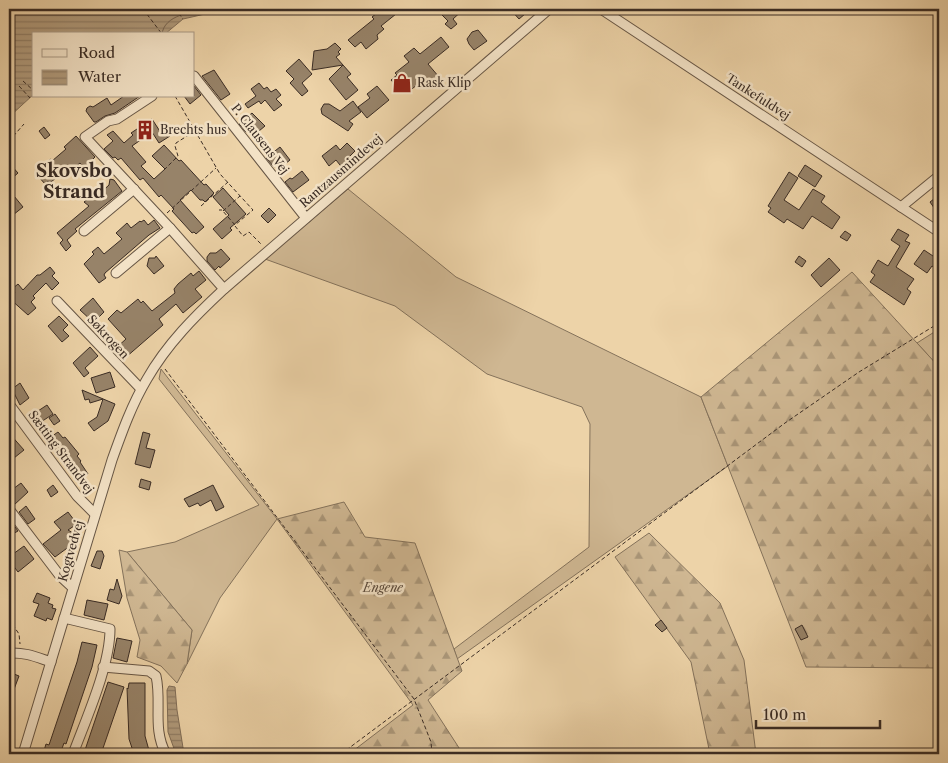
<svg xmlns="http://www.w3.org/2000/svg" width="948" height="763" viewBox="0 0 948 763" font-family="'Libre Caslon Text',serif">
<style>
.grass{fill:#cfb792;stroke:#84725b}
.forest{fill:url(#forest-firs);stroke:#84725b}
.water{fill:url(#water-rules);stroke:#816e58}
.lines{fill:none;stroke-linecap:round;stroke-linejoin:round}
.shore{stroke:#756350;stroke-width:1}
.building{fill:#978369;stroke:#3a2c24}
.minor-casing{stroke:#675645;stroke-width:11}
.path{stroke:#3a2c24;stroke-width:1;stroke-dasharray:4 2.5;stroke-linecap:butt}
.minor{stroke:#f3e2c6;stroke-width:9}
.labels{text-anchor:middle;stroke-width:5;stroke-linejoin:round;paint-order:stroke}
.poi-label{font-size:12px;fill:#3a2c24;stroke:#f3e2c6;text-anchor:start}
.street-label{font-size:12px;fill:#3a2c24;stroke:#f3e2c6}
.park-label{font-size:12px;font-style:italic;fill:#58483a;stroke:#f3e2c6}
.district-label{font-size:18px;font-weight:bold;fill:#3a2c24;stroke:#f3e2c6}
</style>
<defs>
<pattern id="forest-firs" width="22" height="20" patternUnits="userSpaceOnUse" patternTransform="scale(1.25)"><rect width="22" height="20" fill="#cfb792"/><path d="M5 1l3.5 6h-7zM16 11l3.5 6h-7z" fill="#a99577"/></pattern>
<pattern id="water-rules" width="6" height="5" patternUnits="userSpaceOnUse" patternTransform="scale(1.25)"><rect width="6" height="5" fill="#b09a7b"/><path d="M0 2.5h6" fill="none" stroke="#907e65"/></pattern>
</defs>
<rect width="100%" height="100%" fill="#edd3a8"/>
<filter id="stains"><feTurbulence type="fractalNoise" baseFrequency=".004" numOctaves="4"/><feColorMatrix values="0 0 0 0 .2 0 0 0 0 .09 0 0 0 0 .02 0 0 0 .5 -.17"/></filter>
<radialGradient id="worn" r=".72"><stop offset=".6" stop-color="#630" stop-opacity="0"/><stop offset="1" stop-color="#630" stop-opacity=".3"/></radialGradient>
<!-- grass -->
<g class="grass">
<path d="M 348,189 L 456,277 L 701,397 L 728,466 L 457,659 L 454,649 L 589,547 L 590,424 L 582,407 L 487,374 L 395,306 L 265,259 Z"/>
<path d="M 939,329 L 939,367 L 917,343 Z"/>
<path d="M 161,369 L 277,519 L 220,598 L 187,664 L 192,630 L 127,552 L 175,542 L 259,505 L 159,379 Z"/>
</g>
<!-- forest -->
<g class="forest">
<path d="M 852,272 L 939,367 L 939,668 L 806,667 L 701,397 Z"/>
<path d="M 344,502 L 365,537 L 415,543 L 462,671 L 428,700 L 463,754 L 349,754 L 413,705 L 277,519 Z"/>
<path d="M 649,533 L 720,603 L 744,660 L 756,754 L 710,754 L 691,662 L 615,557 Z"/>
<path d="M 119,550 L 127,552 L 192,630 L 187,664 L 177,683 L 161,666 L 137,657 L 140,640 L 127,598 Z"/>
</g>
<!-- water -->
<g class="water">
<path d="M 9,9 L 222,9 L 214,12 L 183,19 L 165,34 L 34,34 L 34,94 L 9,117 Z"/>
<path d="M 169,686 L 175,687 L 177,710 L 184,754 L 176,754 L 168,732 L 167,690 Z"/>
</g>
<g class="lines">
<!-- shore -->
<path class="shore" d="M 162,34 C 164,15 192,12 206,9"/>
</g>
<!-- building -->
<g class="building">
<path d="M 382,9 L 392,9 L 396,14 L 381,26 L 384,29 L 377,35 L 378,39 L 366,49 L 361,42 L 355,47 L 348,40 L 374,19 L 372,17 Z"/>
<path d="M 445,9 L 464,9 L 453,19 L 457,24 L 451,29 L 445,24 L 448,21 L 440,13 Z"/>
<path d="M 510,9 L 531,9 L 519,19 Z"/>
<path d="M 478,30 L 487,41 L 474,50 L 469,44 L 467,39 L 472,32 Z"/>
<path d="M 441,37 L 449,47 L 428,64 L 439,77 L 426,87 L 424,85 L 420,87 L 418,84 L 407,93 L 402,87 L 399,89 L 391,80 L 397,75 L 395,73 L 409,62 L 404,56 L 414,48 L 420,54 Z"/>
<path d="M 335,43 L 341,49 L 338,52 L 340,54 L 336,57 L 343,65 L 312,70 L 314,51 L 327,49 Z"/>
<path d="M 299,59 L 312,74 L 302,83 L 308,91 L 302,96 L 290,83 L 294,79 L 286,71 Z"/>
<path d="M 343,65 L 351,74 L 347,77 L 358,90 L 346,100 L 329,79 Z"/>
<path d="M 214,70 L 230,94 L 221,100 L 202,76 Z"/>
<path d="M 259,83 L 264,89 L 267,87 L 271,92 L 276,89 L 281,95 L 276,99 L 282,105 L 274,111 L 265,100 L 261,104 L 259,101 L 248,108 L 245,104 L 256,96 L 251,89 Z"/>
<path d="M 194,86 L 201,95 L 190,104 L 184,96 L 194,96 Z"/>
<path d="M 377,86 L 389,100 L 367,118 L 358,107 L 370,98 L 367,94 Z"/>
<path d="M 124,96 L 140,96 L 115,113 L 105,116 L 96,122 L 94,122 L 86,111 L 87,108 L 90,106 L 93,107 L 107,98 L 111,105 Z"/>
<path d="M 353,101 L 361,112 L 349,121 L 353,124 L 348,131 L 322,114 L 321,109 L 324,104 L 329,104 L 340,111 Z"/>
<path d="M 252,113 L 265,126 L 259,131 L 255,126 L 246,132 L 239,124 Z"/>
<path d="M 152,119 L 161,133 L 165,130 L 170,136 L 159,143 L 152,132 L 132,146 L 146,162 L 141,166 L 154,179 L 165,169 L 152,156 L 164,145 L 179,161 L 181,160 L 204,185 L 206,184 L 214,193 L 205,202 L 203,200 L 200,200 L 191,190 L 180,200 L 204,227 L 196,234 L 194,232 L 192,233 L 172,211 L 174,209 L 161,195 L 159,197 L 143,178 L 140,180 L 121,158 L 118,160 L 115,157 L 113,158 L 104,149 L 113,141 L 107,135 L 113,131 L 124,143 L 133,135 L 131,133 Z"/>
<path d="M 44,127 L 50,135 L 45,139 L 39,131 Z"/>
<path d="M 76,136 L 95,157 L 92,160 L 97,170 L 90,175 L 80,163 L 68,173 L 65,170 L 50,183 L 48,181 L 45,184 L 38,176 L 42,172 L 38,168 L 51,159 L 52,161 L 66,149 L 64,147 Z"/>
<path d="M 347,143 L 355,151 L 347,159 L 351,164 L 344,170 L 336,160 L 329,166 L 322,156 L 336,145 L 340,150 Z"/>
<path d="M 280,147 L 290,160 L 279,169 L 277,165 L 274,167 L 266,158 Z"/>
<path d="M 9,163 L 18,173 L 9,181 Z"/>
<path d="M 805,165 L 822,176 L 815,187 L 798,176 Z"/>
<path d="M 302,171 L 309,180 L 293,192 L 285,182 L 290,178 L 292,179 Z"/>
<path d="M 789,172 L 798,178 L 784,200 L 799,210 L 813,189 L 825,196 L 821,202 L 840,217 L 832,229 L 812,216 L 803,229 L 787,219 L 784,223 L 768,212 L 771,208 L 768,206 Z"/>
<path d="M 110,179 L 114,180 L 122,191 L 75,229 L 77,231 L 67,240 L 71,246 L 66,251 L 60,243 L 63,240 L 57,233 L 89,206 L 84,202 L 94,194 L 96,197 L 109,185 Z"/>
<path d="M 223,188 L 246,214 L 230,228 L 232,230 L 222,239 L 213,229 L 229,215 L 213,197 Z"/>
<path d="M 939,195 L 939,215 L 930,202 Z"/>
<path d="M 14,196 L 23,207 L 13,215 L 9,210 L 9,200 Z"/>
<path d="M 269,208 L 276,215 L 268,223 L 261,216 Z"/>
<path d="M 144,220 L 148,225 L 154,220 L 160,228 L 149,235 L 105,273 L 104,275 L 106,278 L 99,283 L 84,264 L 94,254 L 92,252 L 98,247 L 104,254 L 122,239 L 116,233 L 127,223 L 131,228 L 140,221 L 141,222 Z"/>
<path d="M 898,229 L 909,235 L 905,241 L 910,243 L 896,267 L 914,279 L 907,289 L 911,292 L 904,305 L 870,282 L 875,275 L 871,272 L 878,260 L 888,266 L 900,246 L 891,240 Z"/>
<path d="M 845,231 L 851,235 L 847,241 L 840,237 Z"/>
<path d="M 221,249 L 230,259 L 220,268 L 219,266 L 215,270 L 207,261 L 207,257 L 210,253 L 216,253 Z"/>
<path d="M 924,250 L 939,260 L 939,270 L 932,266 L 927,273 L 914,264 Z"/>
<path d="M 156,256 L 164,266 L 154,274 L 147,266 L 149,258 L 155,258 Z"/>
<path d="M 799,256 L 806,261 L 802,267 L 795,262 Z"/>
<path d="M 829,258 L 840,270 L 821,287 L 811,275 Z"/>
<path d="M 50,267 L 55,273 L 52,276 L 59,283 L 52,290 L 46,283 L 33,296 L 35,298 L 31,302 L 36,308 L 28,315 L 9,298 L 15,293 L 12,289 L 18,284 L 23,290 L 37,275 L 40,275 Z"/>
<path d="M 199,271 L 206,280 L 195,289 L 202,297 L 183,313 L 176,304 L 159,319 L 163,325 L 125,358 L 116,348 L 126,339 L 108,319 L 117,310 L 121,313 L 138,299 L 141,303 L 143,301 L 152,311 L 175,293 L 174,289 L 178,284 L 191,273 L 193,276 Z"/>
<path d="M 93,298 L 104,312 L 97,319 L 96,318 L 92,321 L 80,310 Z"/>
<path d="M 59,316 L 68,325 L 63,330 L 69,336 L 62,342 L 48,326 Z"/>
<path d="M 90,347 L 98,356 L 85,368 L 89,373 L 84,377 L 73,363 Z"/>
<path d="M 110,372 L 115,387 L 96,393 L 91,378 Z"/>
<path d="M 20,383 L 29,398 L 20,405 L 12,389 Z"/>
<path d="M 82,390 L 115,404 L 108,421 L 94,431 L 88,423 L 97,417 L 103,399 L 90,403 L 89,399 L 85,400 Z"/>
<path d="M 47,405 L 53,414 L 38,424 L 32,415 Z"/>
<path d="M 55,414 L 60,421 L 54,425 L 49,418 Z"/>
<path d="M 58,432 L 63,438 L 65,437 L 79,454 L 77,456 L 81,461 L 80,462 L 88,474 L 78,481 L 48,439 Z"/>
<path d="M 143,432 L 150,434 L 146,448 L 155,450 L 150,468 L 135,464 Z"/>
<path d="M 9,433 L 24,450 L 9,462 Z"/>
<path d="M 141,479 L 151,482 L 149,490 L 139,487 Z"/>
<path d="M 21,483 L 28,492 L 14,505 L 9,499 L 9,492 Z"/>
<path d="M 53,485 L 58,492 L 51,497 L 47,490 Z"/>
<path d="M 213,485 L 224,507 L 216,511 L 211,500 L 200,506 L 198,503 L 189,507 L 184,499 Z"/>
<path d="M 26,506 L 35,519 L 28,524 L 19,512 Z"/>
<path d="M 68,512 L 77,524 L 68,530 L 80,537 L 75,546 L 71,548 L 70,546 L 55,557 L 43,544 L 61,530 L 54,522 Z"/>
<path d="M 13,524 L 18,531 L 9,536 L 9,527 Z"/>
<path d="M 24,546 L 34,559 L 18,572 L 9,560 L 9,557 Z"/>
<path d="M 97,551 L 102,551 L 104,556 L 100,569 L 91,566 Z"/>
<path d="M 117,579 L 122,596 L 119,604 L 107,600 L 110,589 L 114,590 Z"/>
<path d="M 37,593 L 50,598 L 48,603 L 53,605 L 52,608 L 56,609 L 52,620 L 47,618 L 46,621 L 34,616 L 39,604 L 33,602 Z"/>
<path d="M 87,600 L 108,604 L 104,620 L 84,615 Z"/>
<path d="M 661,620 L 667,628 L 662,632 L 655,625 Z"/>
<path d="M 802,625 L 808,637 L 801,640 L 795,629 Z"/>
<path d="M 117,638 L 132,641 L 127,662 L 113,658 Z"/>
<path d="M 82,642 L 97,645 L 92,667 L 66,744 L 64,743 L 60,754 L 43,754 L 46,744 L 49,745 L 77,662 Z"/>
<path d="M 9,672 L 19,676 L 10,700 L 9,700 Z"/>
<path d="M 108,682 L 124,687 L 101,754 L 88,754 L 84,753 Z"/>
<path d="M 129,683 L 145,683 L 145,736 L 150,754 L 134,754 L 129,739 L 127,688 L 128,689 Z"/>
</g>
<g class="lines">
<defs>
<g id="minor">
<path d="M 601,9 L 939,232"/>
<path d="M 194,76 L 306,218"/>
<path d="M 152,96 L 117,119 L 108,121 L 85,137 L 170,228 L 224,289"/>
<path d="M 901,207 L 939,176"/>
<path d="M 84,231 L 134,189"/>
<path d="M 116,273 L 170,228"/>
<path d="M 57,301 L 141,389"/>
<path d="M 9,404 L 77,496 L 95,514"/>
<path d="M 9,509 L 60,576 L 73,588"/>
<path d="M 64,618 L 110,629 C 110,666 86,719 73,754"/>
<path d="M 9,653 C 25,652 36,657 51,662"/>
<path d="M 103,667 L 149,671 L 156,676 C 162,702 152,729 166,754"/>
<path d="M 23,754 L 112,460 C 122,432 132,404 147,379 C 167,344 195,316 224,289 L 549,9"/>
</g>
</defs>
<!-- minor casing -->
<use href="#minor" class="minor-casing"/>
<!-- path -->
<g class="path">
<path d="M 143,9 L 162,34"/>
<path d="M 178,9 L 176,10 L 183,19"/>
<path d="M 210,9 L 214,12"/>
<path d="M 23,81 L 34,91"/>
<path d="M 19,86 L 30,98"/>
<path d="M 175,96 L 220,174 L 253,210 L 235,225 L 222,210 L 219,210"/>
<path d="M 9,141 L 24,124"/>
<path d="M 164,170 L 178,156 L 175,146 L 176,143 L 195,131"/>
<path d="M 201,206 L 228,182"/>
<path d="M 223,211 L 240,196"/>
<path d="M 167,213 L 216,168"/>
<path d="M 235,226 L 243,236 L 249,232 L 262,245"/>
<path d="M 165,369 L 414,699 L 431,742 L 432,754"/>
<path d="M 9,619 L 19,634 L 20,644"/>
<path d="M 341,754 L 785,423 L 859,372 L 939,323"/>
</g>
<!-- minor -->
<use href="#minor" class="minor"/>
</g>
<!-- icons -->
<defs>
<symbol id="shop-bare" viewBox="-9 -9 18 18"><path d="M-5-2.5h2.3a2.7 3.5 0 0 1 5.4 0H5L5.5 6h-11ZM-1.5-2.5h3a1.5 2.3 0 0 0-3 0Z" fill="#8f2418" stroke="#f3e2c6" stroke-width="2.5" paint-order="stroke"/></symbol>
<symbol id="building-bare" viewBox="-9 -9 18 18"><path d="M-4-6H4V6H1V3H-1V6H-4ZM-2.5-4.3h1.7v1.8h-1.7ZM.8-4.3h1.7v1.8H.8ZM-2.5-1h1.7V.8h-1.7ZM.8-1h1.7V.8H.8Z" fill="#8f2418" stroke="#f3e2c6" stroke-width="2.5" paint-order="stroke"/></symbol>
</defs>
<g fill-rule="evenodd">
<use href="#shop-bare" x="388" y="69" width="28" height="28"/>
<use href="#building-bare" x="131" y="116" width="28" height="28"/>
</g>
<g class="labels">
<!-- poi labels -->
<g class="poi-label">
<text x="417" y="87">Rask Klip</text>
<text x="160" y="134">Brechts hus</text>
</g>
<!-- street labels -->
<g class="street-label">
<text transform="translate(758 97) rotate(33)" y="4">Tankefuldvej</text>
<text transform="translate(260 139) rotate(52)" y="4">P. Clausens Vej</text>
<text transform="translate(341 171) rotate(-41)" y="4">Rantzausmindevej</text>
<text transform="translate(108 337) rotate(47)" y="4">Søkrogen</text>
<text transform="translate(61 452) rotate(53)" y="4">Sætting Strandvej</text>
<text transform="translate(71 551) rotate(-74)" y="4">Kogtvedvej</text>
</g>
<!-- park labels -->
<g class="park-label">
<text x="383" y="592">Engene</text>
</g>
<!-- district labels -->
<g class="district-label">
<text x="74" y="177">Skovsbo<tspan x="74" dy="21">Strand</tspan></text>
</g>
</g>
<!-- margin -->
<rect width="948" height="763" fill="none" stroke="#edd3a8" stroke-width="30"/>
<rect x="10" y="10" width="928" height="743" fill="none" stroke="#3a2c24" stroke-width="2.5"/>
<rect x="15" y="15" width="918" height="733" fill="none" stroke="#3a2c24"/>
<!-- legend -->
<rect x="32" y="32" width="162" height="65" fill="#f3e2c6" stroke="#a99985"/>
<rect x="42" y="49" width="25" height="8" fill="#f3e2c6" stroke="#a99985"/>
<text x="78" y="58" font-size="15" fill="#3a2c24">Road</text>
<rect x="42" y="70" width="25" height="15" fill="url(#water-rules)" stroke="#a99985"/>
<text x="78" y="82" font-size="15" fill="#3a2c24">Water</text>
<!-- scale -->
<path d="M756 720v8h124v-8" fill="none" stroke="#3a2c24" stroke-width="2.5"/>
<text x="763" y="720" font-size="15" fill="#3a2c24" stroke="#f3e2c6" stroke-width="4" paint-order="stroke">100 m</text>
<rect width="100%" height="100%" filter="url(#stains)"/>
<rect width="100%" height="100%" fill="url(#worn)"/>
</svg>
